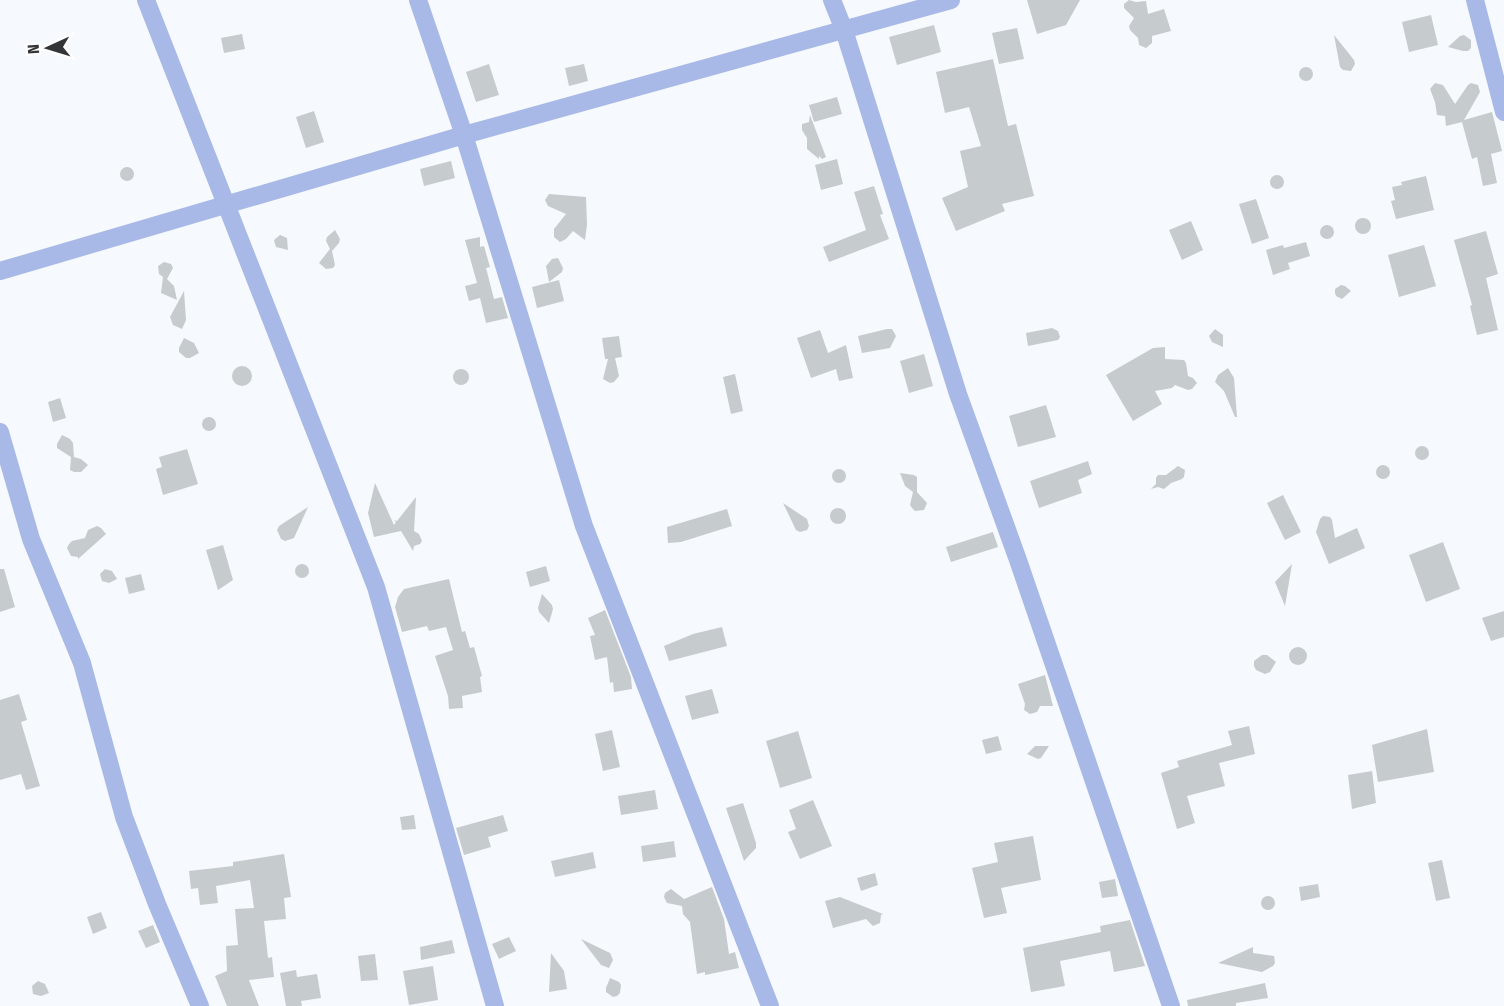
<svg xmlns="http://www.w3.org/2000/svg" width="1504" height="1006" viewBox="0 0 1504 1006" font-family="'Fira Sans Condensed',sans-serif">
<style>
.building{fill:#c6cbce}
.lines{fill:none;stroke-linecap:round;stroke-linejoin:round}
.minor{stroke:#a8b8e7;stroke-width:18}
</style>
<rect width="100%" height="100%" fill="#f6fafe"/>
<!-- building -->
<g class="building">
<path d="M 1027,0 L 1080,0 L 1066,25 L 1037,34 Z"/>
<path d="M 1129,0 L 1136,2 L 1146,1 L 1148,14 L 1164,9 L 1171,31 L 1152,36 L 1152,43 L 1146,48 L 1139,45 L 1138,38 L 1130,30 L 1129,26 L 1134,18 L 1124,8 L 1124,4 Z"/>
<path d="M 1431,15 L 1438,45 L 1409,52 L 1402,22 Z"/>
<path d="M 934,25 L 941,52 L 897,65 L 889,37 Z"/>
<path d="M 1017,28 L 1024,59 L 999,64 L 992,33 Z"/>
<path d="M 242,34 L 245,49 L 224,53 L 221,38 Z"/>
<path d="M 1334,35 L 1354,60 L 1355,64 L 1351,71 L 1343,70 L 1340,67 Z"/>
<path d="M 1464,35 L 1471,40 L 1471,48 L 1468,51 L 1463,51 L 1448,47 L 1460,36 Z"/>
<path d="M 993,59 L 1008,126 L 1016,124 L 1034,196 L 1002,204 L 1005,211 L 956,231 L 942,198 L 968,187 L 960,151 L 981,146 L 969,107 L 945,113 L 936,72 Z"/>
<path d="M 489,64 L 499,95 L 476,102 L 466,72 Z"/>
<path d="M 584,64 L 588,81 L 569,86 L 565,68 Z"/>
<circle cx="1306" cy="74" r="7"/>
<path d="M 1435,83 L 1443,85 L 1455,104 L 1468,85 L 1471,83 L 1478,85 L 1480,92 L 1464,120 L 1492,112 L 1502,151 L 1491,154 L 1497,183 L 1483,186 L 1477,157 L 1472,159 L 1462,122 L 1446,126 L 1445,116 L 1437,115 L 1435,102 L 1430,89 Z"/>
<path d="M 837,97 L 842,114 L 814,122 L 809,105 Z"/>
<path d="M 314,111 L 324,142 L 306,148 L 296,117 Z"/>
<path d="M 810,115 L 826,157 L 822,159 L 819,156 L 819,159 L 807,149 L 807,138 L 802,130 L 802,124 L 809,122 Z"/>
<path d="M 837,159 L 843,184 L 821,190 L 815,165 Z"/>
<path d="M 451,161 L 455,178 L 424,186 L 420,169 Z"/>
<circle cx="127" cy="174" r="7"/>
<circle cx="1277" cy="182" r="7"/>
<path d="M 1426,176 L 1434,210 L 1396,219 L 1391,201 L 1395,200 L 1392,187 L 1402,185 L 1401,182 Z"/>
<path d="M 874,186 L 883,214 L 880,215 L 889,239 L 829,262 L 823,247 L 866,230 L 854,192 Z"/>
<path d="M 549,194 L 586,197 L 587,225 L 585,240 L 573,231 L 566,239 L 560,242 L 554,237 L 554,229 L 566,214 L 548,206 L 545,200 Z"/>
<path d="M 1256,199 L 1269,238 L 1252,244 L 1239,204 Z"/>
<circle cx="1363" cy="226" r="8"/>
<path d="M 1191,221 L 1203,250 L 1182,260 L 1169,230 Z"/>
<circle cx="1327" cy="232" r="7"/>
<path d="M 335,230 L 340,239 L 339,243 L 332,251 L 335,265 L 333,268 L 326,269 L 319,263 L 330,249 L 326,241 L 327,237 Z"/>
<path d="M 1486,231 L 1498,274 L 1486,278 L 1498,330 L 1477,335 L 1470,306 L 1472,305 L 1454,240 Z"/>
<path d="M 280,235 L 287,238 L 288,250 L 276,247 L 274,240 Z"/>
<path d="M 480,237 L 480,247 L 484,246 L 490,267 L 486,268 L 494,299 L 502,297 L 508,318 L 486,323 L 480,298 L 469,301 L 465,286 L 477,283 L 465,240 Z"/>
<path d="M 1306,242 L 1310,256 L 1288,263 L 1290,269 L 1273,275 L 1266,250 L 1283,245 L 1284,248 Z"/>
<path d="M 1424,245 L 1436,286 L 1399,297 L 1388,255 Z"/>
<path d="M 558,258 L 563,268 L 562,272 L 549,282 L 546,266 L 552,259 Z"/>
<path d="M 164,262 L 171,264 L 173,268 L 167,279 L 174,286 L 177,300 L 161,293 L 163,277 L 159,274 L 158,266 Z"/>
<path d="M 559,280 L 564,301 L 537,308 L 532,287 Z"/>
<path d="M 1341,285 L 1345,286 L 1351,291 L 1342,299 L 1336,296 L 1335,293 L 1335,289 Z"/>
<path d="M 184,291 L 186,320 L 182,329 L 173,325 L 170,317 Z"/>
<path d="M 1052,328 L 1058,331 L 1060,337 L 1058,340 L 1028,346 L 1026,333 Z"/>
<path d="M 887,329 L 892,329 L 896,336 L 890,348 L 862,353 L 858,336 Z"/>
<path d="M 1215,329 L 1223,335 L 1223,347 L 1212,342 L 1209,336 Z"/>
<path d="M 820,330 L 828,353 L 846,345 L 853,378 L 839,381 L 836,369 L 811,378 L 797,338 Z"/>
<path d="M 619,336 L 622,357 L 615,358 L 619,376 L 614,382 L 610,383 L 603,379 L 608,359 L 605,359 L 602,338 Z"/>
<path d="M 184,338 L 194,343 L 199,353 L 190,358 L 186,358 L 179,352 L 179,348 Z"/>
<path d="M 1165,347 L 1165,359 L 1184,360 L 1186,363 L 1188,376 L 1193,378 L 1197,383 L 1192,389 L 1188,390 L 1175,385 L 1172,388 L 1155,391 L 1162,404 L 1133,421 L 1106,375 L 1153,348 Z"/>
<path d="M 924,354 L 933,386 L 909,393 L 900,361 Z"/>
<circle cx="242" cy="376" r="10"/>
<path d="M 1228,368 L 1234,378 L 1237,417 L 1235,417 L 1224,391 L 1215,382 L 1218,375 Z"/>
<circle cx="461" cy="377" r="8"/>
<path d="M 735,374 L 743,411 L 731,414 L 723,377 Z"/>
<path d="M 60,398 L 66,418 L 53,422 L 48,402 Z"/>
<path d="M 1046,405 L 1056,437 L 1018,447 L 1009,416 Z"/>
<circle cx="209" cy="424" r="7"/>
<path d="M 62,435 L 70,439 L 73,443 L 74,457 L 81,459 L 88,465 L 81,472 L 74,472 L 70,470 L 71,457 L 57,448 L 57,444 Z"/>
<circle cx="1422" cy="453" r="7"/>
<path d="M 187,449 L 198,484 L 163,495 L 156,469 L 162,467 L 159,457 Z"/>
<path d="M 1088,461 L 1092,474 L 1078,480 L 1082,493 L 1039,508 L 1030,481 Z"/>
<circle cx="1383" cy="472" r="7"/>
<path d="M 1178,466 L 1185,470 L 1184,477 L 1182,479 L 1171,483 L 1164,489 L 1158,487 L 1151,489 L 1156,484 L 1156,478 L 1158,475 L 1166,475 Z"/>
<circle cx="839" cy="476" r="7"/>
<path d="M 900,473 L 914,475 L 917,477 L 917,492 L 927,503 L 924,510 L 915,511 L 912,508 L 910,505 L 913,492 L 905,486 Z"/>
<path d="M 375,483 L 394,525 L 396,522 L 394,520 L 397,521 L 416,497 L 414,531 L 419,534 L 422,541 L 420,544 L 414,546 L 413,551 L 401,531 L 374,537 L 368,513 Z"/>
<path d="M 1283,495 L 1301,532 L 1285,540 L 1267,503 Z"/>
<path d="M 783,503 L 807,519 L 809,526 L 807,530 L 800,532 L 796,530 Z"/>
<path d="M 308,507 L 294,538 L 285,541 L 281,539 L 277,530 L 279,526 Z"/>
<circle cx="838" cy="516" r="8"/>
<path d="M 727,509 L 732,526 L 681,542 L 668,543 L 667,527 Z"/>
<path d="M 1323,516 L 1330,517 L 1332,520 L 1335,538 L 1357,528 L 1365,548 L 1329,564 L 1316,532 L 1320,519 Z"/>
<path d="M 97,526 L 101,528 L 106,534 L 78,559 L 78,557 L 71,556 L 67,548 L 69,544 L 72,541 L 85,538 L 88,530 Z"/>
<path d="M 993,532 L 998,547 L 951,562 L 946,547 Z"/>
<path d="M 1443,542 L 1460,589 L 1426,602 L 1409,555 Z"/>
<path d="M 223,545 L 233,580 L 218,590 L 206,550 Z"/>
<circle cx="302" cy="571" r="7"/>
<path d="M 1292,564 L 1285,606 L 1275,582 Z"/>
<path d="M 546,566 L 550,581 L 530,587 L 526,572 Z"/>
<path d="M 0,569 L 4,569 L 15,607 L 0,612 Z"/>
<path d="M 105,569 L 112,571 L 117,579 L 109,583 L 102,581 L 100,574 Z"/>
<path d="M 141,574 L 145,590 L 129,594 L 125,578 Z"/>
<path d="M 449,579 L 462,632 L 465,631 L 470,648 L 474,647 L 482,676 L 480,677 L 482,692 L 462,696 L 463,708 L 449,709 L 448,696 L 435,656 L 453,650 L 446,627 L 429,631 L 427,626 L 402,632 L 395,607 L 398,597 L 404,589 Z"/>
<path d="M 542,594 L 552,605 L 553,609 L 549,623 L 539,612 L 538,608 Z"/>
<path d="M 605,610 L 631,677 L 632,689 L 614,692 L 613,682 L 610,683 L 607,657 L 595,660 L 590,636 L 595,635 L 588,618 Z"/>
<path d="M 1504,611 L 1504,637 L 1491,641 L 1482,618 Z"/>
<path d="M 722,627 L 727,646 L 669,661 L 664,646 L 693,634 Z"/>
<circle cx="1298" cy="656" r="9"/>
<path d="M 1262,655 L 1267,655 L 1276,662 L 1270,672 L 1265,674 L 1256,670 L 1254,666 L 1254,661 Z"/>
<path d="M 1045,675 L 1053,706 L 1040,706 L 1037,712 L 1030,714 L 1024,710 L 1025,704 L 1018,684 Z"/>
<path d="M 712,689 L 719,713 L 692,720 L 685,696 Z"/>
<path d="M 19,694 L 27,720 L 21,722 L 40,786 L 26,790 L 21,774 L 0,780 L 0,700 Z"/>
<path d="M 1249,726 L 1255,754 L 1219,763 L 1225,786 L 1187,796 L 1195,823 L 1177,829 L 1161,773 L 1179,767 L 1177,761 L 1232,745 L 1228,731 Z"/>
<path d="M 1427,729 L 1434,772 L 1378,782 L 1372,745 Z"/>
<path d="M 612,730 L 620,767 L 603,771 L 595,734 Z"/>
<path d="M 798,731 L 812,778 L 780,788 L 766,741 Z"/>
<path d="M 998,736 L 1002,750 L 986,754 L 982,740 Z"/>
<path d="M 1035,746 L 1049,746 L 1041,758 L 1038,759 L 1027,754 Z"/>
<path d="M 1372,771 L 1376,803 L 1352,809 L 1348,775 Z"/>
<path d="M 655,790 L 658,809 L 621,815 L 618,796 Z"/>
<path d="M 813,800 L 832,846 L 800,859 L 788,832 L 796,829 L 789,810 Z"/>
<path d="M 743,803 L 756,843 L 756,848 L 744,861 L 726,808 Z"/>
<path d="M 414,815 L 416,829 L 402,830 L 400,817 Z"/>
<path d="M 503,815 L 508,831 L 488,837 L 491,847 L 464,855 L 456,828 Z"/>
<path d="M 1033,836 L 1041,880 L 1001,888 L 1007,913 L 984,918 L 972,868 L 998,862 L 994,843 Z"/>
<path d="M 674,841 L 676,857 L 643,862 L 641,846 Z"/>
<path d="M 593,852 L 596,868 L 555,877 L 551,861 Z"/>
<path d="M 284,854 L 291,897 L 284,898 L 286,919 L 264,921 L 268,958 L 272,957 L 274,977 L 249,980 L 259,1006 L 227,1006 L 215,976 L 227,971 L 226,946 L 238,945 L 235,909 L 254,908 L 250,880 L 216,886 L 218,903 L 200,905 L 198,888 L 191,889 L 189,871 L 233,866 L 233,862 Z"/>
<path d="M 1442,860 L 1450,898 L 1436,901 L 1428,863 Z"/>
<path d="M 875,873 L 878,885 L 861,891 L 857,878 Z"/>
<path d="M 1115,879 L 1118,896 L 1102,898 L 1099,882 Z"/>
<path d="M 1318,884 L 1320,897 L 1301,901 L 1299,887 Z"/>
<path d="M 712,887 L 724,919 L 729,954 L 735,952 L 739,968 L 705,975 L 705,972 L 697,974 L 690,922 L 683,914 L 682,906 L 667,903 L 664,897 L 665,893 L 671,889 L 684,899 Z"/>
<circle cx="1268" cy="903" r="7"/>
<path d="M 840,897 L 883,914 L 881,915 L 880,923 L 873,926 L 866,919 L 833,928 L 825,901 Z"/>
<path d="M 101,912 L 107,928 L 93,934 L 87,917 Z"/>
<path d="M 1130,920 L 1145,966 L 1114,972 L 1110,951 L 1060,961 L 1065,986 L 1031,992 L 1023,948 L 1101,932 L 1100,926 Z"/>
<path d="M 153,925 L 160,942 L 146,948 L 138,931 Z"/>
<path d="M 509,937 L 516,951 L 499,959 L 492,944 Z"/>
<path d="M 581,939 L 610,953 L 613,960 L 609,968 L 601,965 Z"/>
<path d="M 452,940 L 455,953 L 421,960 L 420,947 Z"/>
<path d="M 1253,947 L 1253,953 L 1274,956 L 1275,963 L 1273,966 L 1262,972 L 1218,963 Z"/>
<path d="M 551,953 L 564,971 L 567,989 L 549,992 Z"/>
<path d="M 375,954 L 378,980 L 361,981 L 358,956 Z"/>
<path d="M 433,966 L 438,1000 L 409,1005 L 403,971 Z"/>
<path d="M 296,970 L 297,977 L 317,974 L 321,998 L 301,1001 L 302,1006 L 286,1006 L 280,973 Z"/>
<path d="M 610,978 L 619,982 L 621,985 L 620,993 L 617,996 L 613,997 L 606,992 L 606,988 Z"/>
<path d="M 38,981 L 45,984 L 49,993 L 41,996 L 33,994 L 32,986 Z"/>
<path d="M 1265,983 L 1268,998 L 1236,1003 L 1236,1006 L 1188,1006 L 1187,1000 Z"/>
</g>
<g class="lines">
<!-- minor -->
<g class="minor">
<path d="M 146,0 L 376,587 L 495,1006"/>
<path d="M 418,0 L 464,135 L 584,526 L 770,1006"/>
<path d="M 832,0 L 844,30 L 958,394 L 1018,560 L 1171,1006"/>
<path d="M 1475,0 L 1504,112"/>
<path d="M 0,271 L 464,135 L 951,0"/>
<path d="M 0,432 L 31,539 L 82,663 L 124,817 L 157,904 L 200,1006"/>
</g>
</g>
<!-- north arrow -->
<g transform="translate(48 48) rotate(266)" stroke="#ffffff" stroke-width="4.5" paint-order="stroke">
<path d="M0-4.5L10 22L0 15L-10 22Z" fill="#333536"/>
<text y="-9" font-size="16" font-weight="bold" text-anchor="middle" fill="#333536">N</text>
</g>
</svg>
